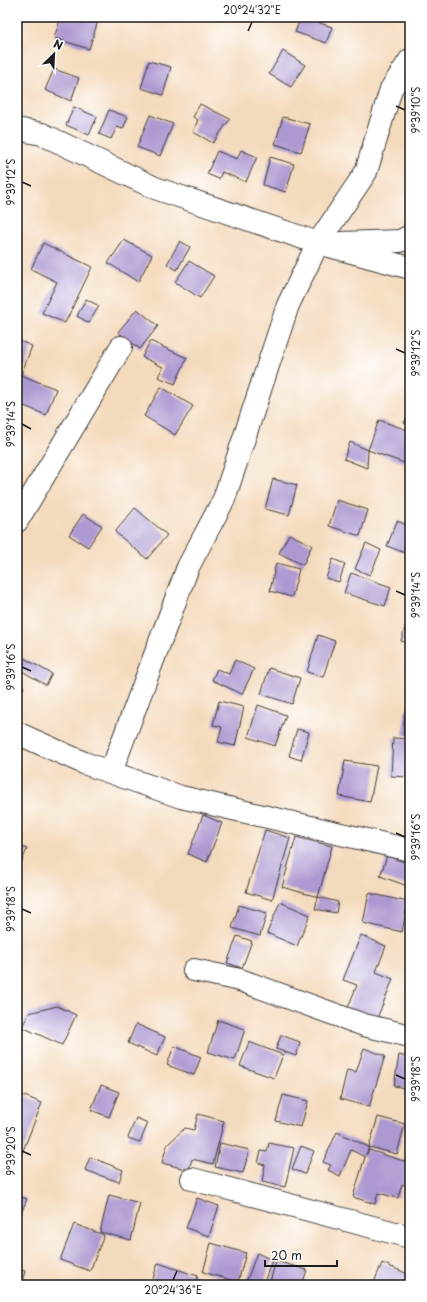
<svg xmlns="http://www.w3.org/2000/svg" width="427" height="1302" viewBox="0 0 427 1302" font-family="'Playpen Sans',sans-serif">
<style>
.building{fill:#ad99d1}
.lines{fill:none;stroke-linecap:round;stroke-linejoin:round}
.minor-casing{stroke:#3c3834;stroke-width:24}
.minor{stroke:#fff;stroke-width:22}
.ticks{fill:none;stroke:#1c1c1c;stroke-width:1.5}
.neatline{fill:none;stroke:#1c1c1c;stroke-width:1.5}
.ticks-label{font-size:10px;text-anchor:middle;fill:#1c1c1c}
</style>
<rect width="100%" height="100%" fill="#fff"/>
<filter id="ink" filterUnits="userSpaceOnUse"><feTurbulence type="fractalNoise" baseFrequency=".025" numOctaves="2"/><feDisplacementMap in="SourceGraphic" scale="8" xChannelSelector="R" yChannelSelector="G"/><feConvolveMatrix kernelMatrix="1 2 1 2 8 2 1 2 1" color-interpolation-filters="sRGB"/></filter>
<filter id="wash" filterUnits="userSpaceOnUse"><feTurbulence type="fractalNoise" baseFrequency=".012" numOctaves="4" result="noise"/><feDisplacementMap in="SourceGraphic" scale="16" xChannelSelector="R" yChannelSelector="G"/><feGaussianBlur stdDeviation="0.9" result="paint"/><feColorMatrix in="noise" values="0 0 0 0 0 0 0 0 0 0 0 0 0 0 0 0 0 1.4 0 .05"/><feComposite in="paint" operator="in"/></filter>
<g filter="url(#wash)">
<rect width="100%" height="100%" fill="#f4dabc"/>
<g id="blocks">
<!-- building -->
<g class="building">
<path d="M 61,17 L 99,18 L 89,49 L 54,38 Z"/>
<path d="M 301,17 L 332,27 L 326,43 L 295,32 Z"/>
<path d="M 283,51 L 305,65 L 291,87 L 269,74 Z"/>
<path d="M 149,61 L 171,67 L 163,95 L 141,88 Z"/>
<path d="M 54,69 L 79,78 L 71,101 L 45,90 Z"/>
<path d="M 200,104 L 230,119 L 213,143 L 193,132 L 198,120 L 193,117 Z"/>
<path d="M 74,107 L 97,117 L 89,135 L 66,125 Z"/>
<path d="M 109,110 L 128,117 L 123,129 L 117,127 L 111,139 L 99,134 Z"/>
<path d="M 150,115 L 173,124 L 160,156 L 137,147 Z"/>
<path d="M 283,117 L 310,124 L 301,152 L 275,144 Z"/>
<path d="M 241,150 L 257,157 L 246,182 L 222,172 L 219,179 L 207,174 L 217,151 L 237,159 Z"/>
<path d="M 270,157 L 294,164 L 286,192 L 263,185 Z"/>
<path d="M 124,240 L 152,255 L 138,282 L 108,263 Z"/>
<path d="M 180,241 L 190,247 L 177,270 L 167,264 Z"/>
<path d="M 43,243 L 92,267 L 65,323 L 42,313 L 57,282 L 31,269 Z"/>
<path d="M 189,261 L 214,276 L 200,298 L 175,282 Z"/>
<path d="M 86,299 L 99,306 L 89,323 L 77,316 Z"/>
<path d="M 137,309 L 158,326 L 140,349 L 118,332 Z"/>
<path d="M 17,340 L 32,346 L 21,375 L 56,389 L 46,415 L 17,403 Z"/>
<path d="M 150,341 L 187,358 L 175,384 L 158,377 L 163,367 L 142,357 Z"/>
<path d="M 161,387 L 193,406 L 175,435 L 144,416 Z"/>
<path d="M 410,411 L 410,426 L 404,423 Z"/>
<path d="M 379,420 L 410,431 L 410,446 L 404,463 L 368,450 L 367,468 L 344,459 L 350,442 L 368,450 Z"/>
<path d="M 273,479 L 297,485 L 289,515 L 265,509 Z"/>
<path d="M 337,500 L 368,510 L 360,536 L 329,526 Z"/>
<path d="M 135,508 L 167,535 L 147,559 L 115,532 Z"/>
<path d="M 83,514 L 102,526 L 88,547 L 69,535 Z"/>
<path d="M 397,521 L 410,526 L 410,555 L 387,546 Z"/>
<path d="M 289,534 L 312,545 L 303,565 L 279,553 Z"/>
<path d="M 366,543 L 381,550 L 370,575 L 355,569 Z"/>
<path d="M 333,559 L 345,564 L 339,582 L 326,578 Z"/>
<path d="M 276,563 L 299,569 L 292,597 L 270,591 Z"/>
<path d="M 351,573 L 391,587 L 385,606 L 344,593 Z"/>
<path d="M 410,612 L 410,643 L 401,641 Z"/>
<path d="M 318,635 L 335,641 L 323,677 L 307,672 Z"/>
<path d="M 22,657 L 52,674 L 46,685 L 17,668 Z"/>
<path d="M 235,660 L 254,669 L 242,694 L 212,680 L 217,669 L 229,674 Z"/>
<path d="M 269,668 L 300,678 L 292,704 L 261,694 Z"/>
<path d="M 17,683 L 24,687 L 17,700 Z"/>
<path d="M 219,701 L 244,707 L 235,746 L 218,742 L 222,727 L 213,725 Z"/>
<path d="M 258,705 L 286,715 L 275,746 L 248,737 Z"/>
<path d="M 405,711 L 410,711 L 410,736 L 403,735 Z"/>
<path d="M 297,729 L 309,732 L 301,760 L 289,756 Z"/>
<path d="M 393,738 L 410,739 L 410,777 L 391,776 Z"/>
<path d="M 345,761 L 377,766 L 370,802 L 339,796 Z"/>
<path d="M 203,815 L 222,823 L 207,862 L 188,854 Z"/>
<path d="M 265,830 L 290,838 L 272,900 L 246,892 Z"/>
<path d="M 296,837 L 332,846 L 318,897 L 282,887 Z"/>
<path d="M 17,845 L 27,849 L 21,863 L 17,861 Z"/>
<path d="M 387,856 L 410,864 L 410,887 L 380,876 Z"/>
<path d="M 369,893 L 408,902 L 402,932 L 363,923 Z"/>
<path d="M 318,897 L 338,902 L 336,913 L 315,909 Z"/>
<path d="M 280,902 L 310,915 L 297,946 L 267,933 Z"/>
<path d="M 239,905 L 267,913 L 260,936 L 232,928 Z"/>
<path d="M 361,935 L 386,946 L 376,972 L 393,979 L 376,1021 L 347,1010 L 357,985 L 343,980 Z"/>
<path d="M 237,936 L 252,941 L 242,968 L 227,963 Z"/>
<path d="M 57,1006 L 76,1015 L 62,1045 L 22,1027 L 29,1013 Z"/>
<path d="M 218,1020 L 245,1029 L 235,1060 L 208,1052 Z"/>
<path d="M 136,1024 L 165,1037 L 157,1056 L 128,1043 Z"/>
<path d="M 281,1035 L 300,1042 L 296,1056 L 276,1049 Z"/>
<path d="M 249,1042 L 283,1055 L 274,1078 L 240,1066 Z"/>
<path d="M 174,1046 L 201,1057 L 194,1075 L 167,1065 Z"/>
<path d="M 409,1047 L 410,1047 L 410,1096 L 404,1095 L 405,1088 L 394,1086 L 399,1055 L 407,1057 Z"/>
<path d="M 364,1048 L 385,1056 L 369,1107 L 340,1099 L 347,1070 L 356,1072 Z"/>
<path d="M 101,1085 L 119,1092 L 109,1117 L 91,1110 Z"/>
<path d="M 17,1093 L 42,1103 L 20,1158 L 17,1157 Z"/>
<path d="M 283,1095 L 308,1101 L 301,1127 L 276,1121 Z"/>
<path d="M 198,1114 L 224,1121 L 213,1164 L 192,1159 L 189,1170 L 162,1163 L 167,1145 L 185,1128 L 194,1130 Z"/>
<path d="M 378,1117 L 405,1124 L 397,1154 L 369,1147 Z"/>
<path d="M 136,1118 L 148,1123 L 140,1142 L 128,1138 Z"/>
<path d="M 337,1132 L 369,1147 L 366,1155 L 369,1150 L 410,1163 L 410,1187 L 402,1184 L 398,1198 L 378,1193 L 375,1204 L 353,1197 L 365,1157 L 351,1150 L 340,1176 L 328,1170 L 331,1165 L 323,1162 Z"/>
<path d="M 220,1143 L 249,1150 L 243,1173 L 215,1167 Z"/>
<path d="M 269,1143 L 294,1148 L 285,1187 L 262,1182 L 265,1165 L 258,1163 L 261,1151 L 267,1152 Z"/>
<path d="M 301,1146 L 314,1151 L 305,1174 L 292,1169 Z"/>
<path d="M 90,1157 L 123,1170 L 119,1182 L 85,1170 Z"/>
<path d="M 17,1195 L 27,1199 L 22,1211 L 17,1209 Z"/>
<path d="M 109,1195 L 140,1203 L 131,1240 L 100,1232 Z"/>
<path d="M 197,1198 L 219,1206 L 209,1236 L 186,1228 Z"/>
<path d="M 74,1224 L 104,1235 L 90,1271 L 60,1260 Z"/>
<path d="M 211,1243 L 246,1253 L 238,1282 L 203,1272 Z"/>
<path d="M 257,1253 L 272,1260 L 263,1285 L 245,1285 Z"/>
<path d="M 276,1261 L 307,1270 L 302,1285 L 269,1285 Z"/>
<path d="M 158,1263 L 198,1276 L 195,1285 L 151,1285 Z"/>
<path d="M 382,1263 L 408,1274 L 403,1285 L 373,1285 Z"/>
<path d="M 17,1269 L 25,1271 L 21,1285 L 17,1285 Z"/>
</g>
</g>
</g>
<g filter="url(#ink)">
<use href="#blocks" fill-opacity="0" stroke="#3c3834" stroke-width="1"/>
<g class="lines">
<defs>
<g id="minor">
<path d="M 17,129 L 42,134 L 155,188 L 318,243 L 410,268"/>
<path d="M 342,243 L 400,241 L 410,236"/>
<path d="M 17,521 L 121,347"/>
<path d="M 17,733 L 84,763 L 181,797 L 410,850"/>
<path d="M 111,772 L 188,567 L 224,499 L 288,305 L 318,243 L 366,172 L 391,89 L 410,60"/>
<path d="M 194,970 L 240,980 L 364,1025 L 410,1036"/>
<path d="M 192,1179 L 410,1237"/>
</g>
</defs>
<!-- minor casing -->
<use href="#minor" class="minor-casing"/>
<!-- minor -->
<use href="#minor" class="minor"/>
</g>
</g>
<!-- ticks -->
<path class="ticks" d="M 248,31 L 252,22M 396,106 L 405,110M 22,182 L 31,186M 396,349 L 405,353M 22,424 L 31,429M 396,591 L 405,595M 22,667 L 31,671M 396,833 L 405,837M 22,909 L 31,913M 396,1075 L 405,1079M 22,1151 L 31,1155M 173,1280 L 177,1271"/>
<!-- margin -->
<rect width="427" height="1302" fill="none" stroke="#fff" stroke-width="44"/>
<!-- north arrow -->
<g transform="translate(54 54) rotate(24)" stroke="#ffffff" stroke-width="3" paint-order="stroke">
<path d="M0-3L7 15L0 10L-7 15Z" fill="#1c1c1c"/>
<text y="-6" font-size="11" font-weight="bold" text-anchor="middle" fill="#1c1c1c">N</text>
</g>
<!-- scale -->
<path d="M265 1260v6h72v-6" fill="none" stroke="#1c1c1c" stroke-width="2"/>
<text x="271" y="1260" font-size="12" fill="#1c1c1c" stroke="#ffffff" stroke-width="3" paint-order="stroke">20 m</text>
<rect x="22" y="22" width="383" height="1258" class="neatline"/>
<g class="ticks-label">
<text x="252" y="14">20°24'32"E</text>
<text transform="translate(416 110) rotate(-90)" y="4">9°39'10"S</text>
<text transform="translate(11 182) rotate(-90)" y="4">9°39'12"S</text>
<text transform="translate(416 353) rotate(-90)" y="4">9°39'12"S</text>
<text transform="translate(11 424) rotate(-90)" y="4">9°39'14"S</text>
<text transform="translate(416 595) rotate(-90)" y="4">9°39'14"S</text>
<text transform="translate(11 667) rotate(-90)" y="4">9°39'16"S</text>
<text transform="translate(416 837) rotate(-90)" y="4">9°39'16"S</text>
<text transform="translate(11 909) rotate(-90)" y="4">9°39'18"S</text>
<text transform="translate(416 1079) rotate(-90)" y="4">9°39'18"S</text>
<text transform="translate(11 1151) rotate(-90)" y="4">9°39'20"S</text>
<text x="173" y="1294">20°24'36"E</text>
</g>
</svg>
